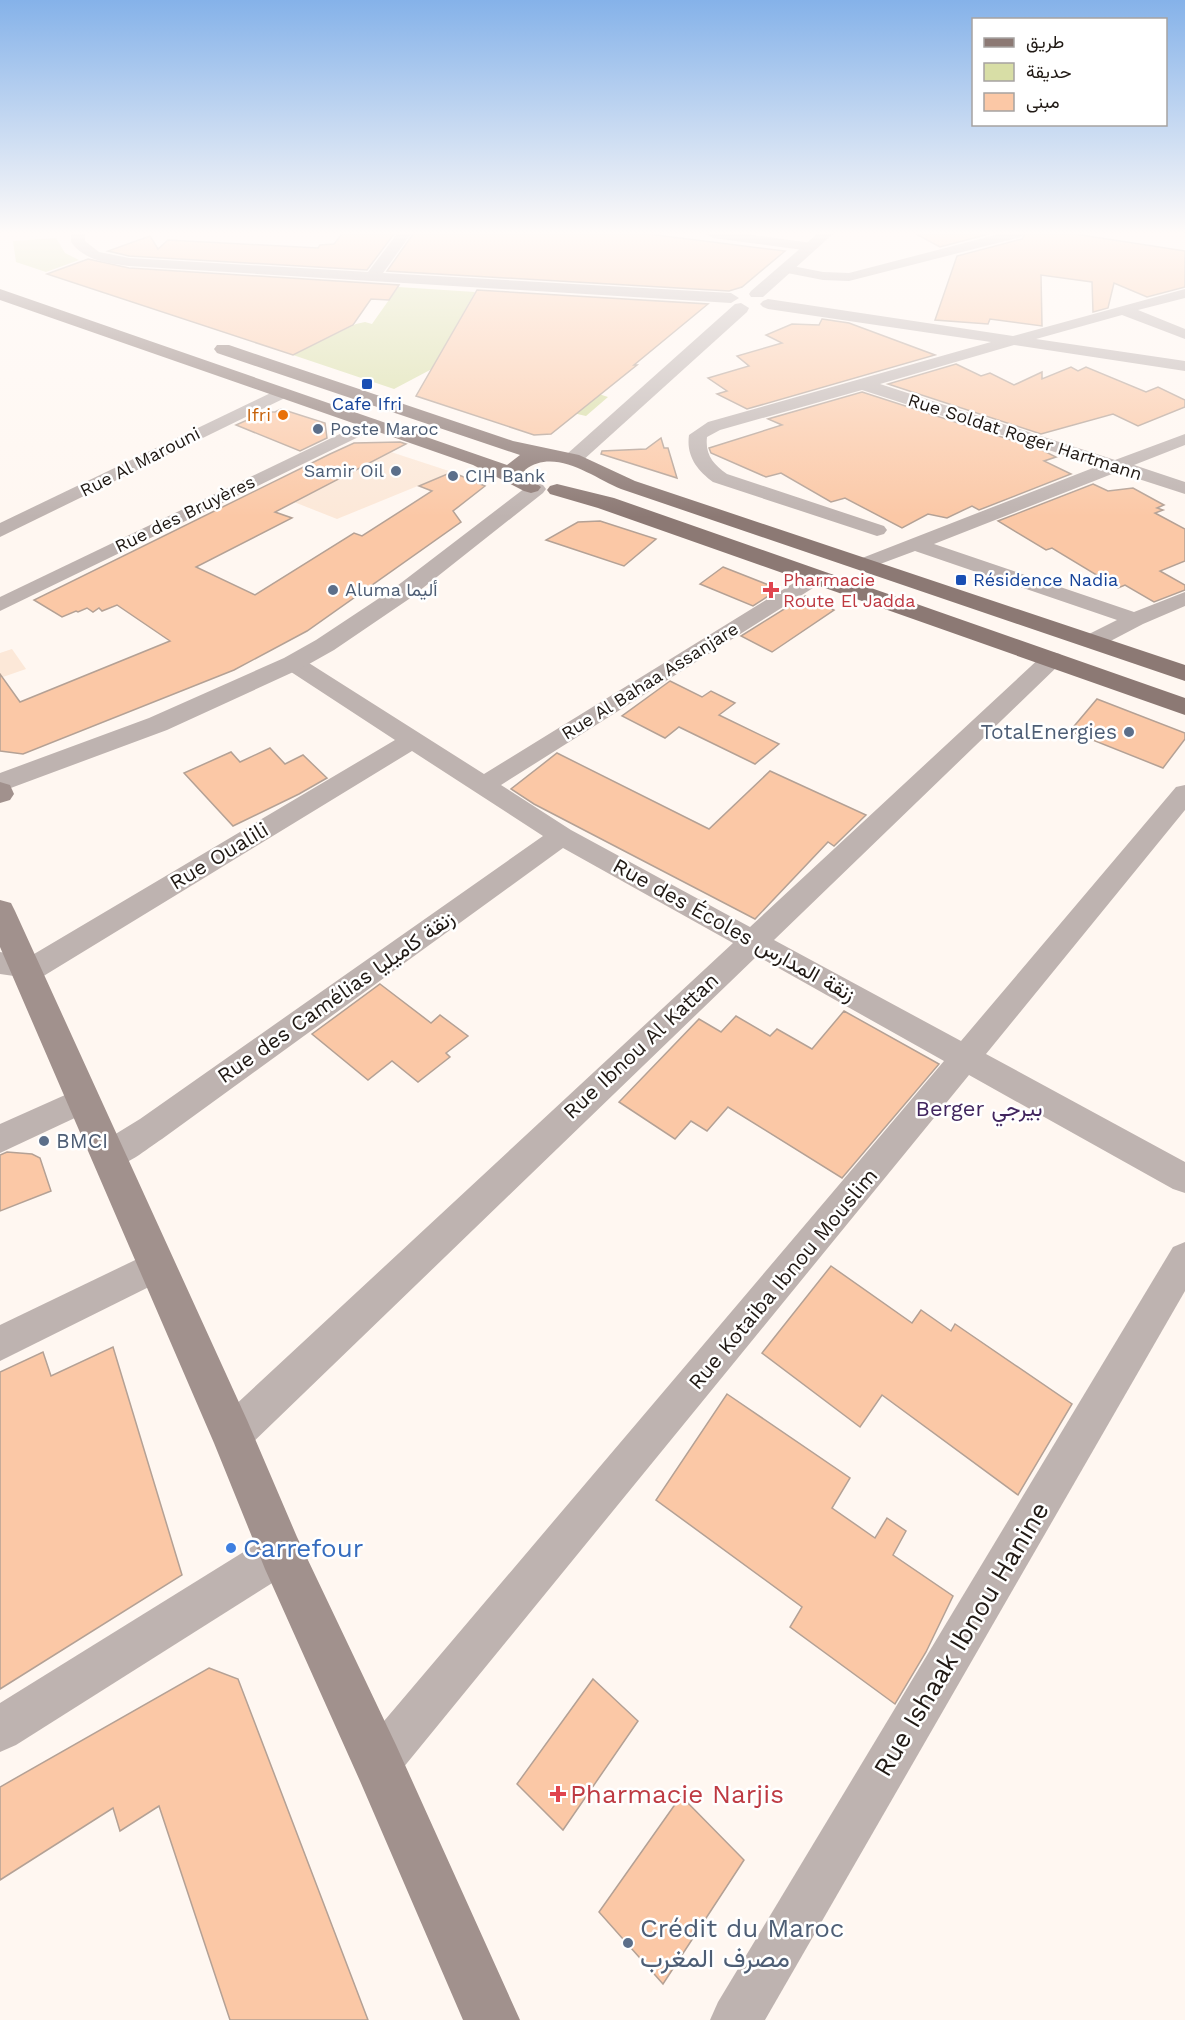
<svg xmlns="http://www.w3.org/2000/svg" width="1185" height="2020" viewBox="0 0 1185 2020" font-family="'Work Sans',Vazirmatn,sans-serif">
<style>
.built{fill:#fce8d8}
.green{fill:#d8dea6}
.building{fill:#fbc8a6;stroke:#b4a195;stroke-width:1.5}
.lines{fill:none;stroke-linecap:round;stroke-linejoin:round}
.minor{fill:#beb3b0;fill-rule:evenodd}
.tertiary{fill:#beb3b0;fill-rule:evenodd}
.secondary{fill:#a1918d;fill-rule:evenodd}
.primary{fill:#8c7974;fill-rule:evenodd}
.transit-dot{fill:#1a4fb4;stroke:#fff;stroke-width:2}
.food-dot{fill:#e8710a;stroke:#fff;stroke-width:2}
.service-dot{fill:#5c6f8a;stroke:#fff;stroke-width:2}
.health-dot{fill:#e0444e;stroke:#fff;stroke-width:2}
.shop-dot{fill:#3f7fe0;stroke:#fff;stroke-width:2}
.labels{text-anchor:middle;stroke-width:5;stroke-linejoin:round;paint-order:stroke}
.far-transit-label{font-size:18px;fill:#164399;stroke:#fff}
.far-food-label{font-size:18px;fill:#c56008;stroke:#fff;text-anchor:end}
.far-service-label{font-size:18px;fill:#4e5e75;stroke:#fff;text-anchor:start}
.far-street-label{font-size:18px;fill:#201914;stroke:#fff}
.far-health-label{font-size:18px;fill:#be3a42;stroke:#fff;text-anchor:start}
.service-label{font-size:21px;fill:#4e5e75;stroke:#fff;text-anchor:end}
.street-label{font-size:21px;fill:#201914;stroke:#fff}
.neighbourhood-label{font-size:22px;fill:#42265f;stroke:#fff}
.near-shop-label{font-size:26px;fill:#366cbe;stroke:#fff;text-anchor:start}
.near-street-label{font-size:26px;fill:#201914;stroke:#fff}
.near-health-label{font-size:26px;fill:#be3a42;stroke:#fff;text-anchor:start}
.near-service-label{font-size:26px;fill:#4e5e75;stroke:#fff;text-anchor:start}
</style>
<rect width="100%" height="100%" fill="#fff7f1"/>
<!-- built -->
<g class="built">
<path d="M 391,452 L 452,472 L 337,519 L 294,502 Z"/>
<path d="M 12,649 L 26,669 L 0,678 L 0,653 Z"/>
</g>
<!-- green -->
<g class="green">
<path d="M 56,238 L 65,253 L 79,260 L 46,272 L 16,262 L 13,241 Z"/>
<path d="M 398,287 L 475,292 L 446,344 L 608,397 L 586,416 L 521,401 L 447,361 L 394,389 L 293,355 L 356,324 L 365,322 L 372,324 Z"/>
</g>
<!-- building -->
<g class="building">
<path d="M 342,234 L 394,234 L 367,270 L 129,256 L 108,251 L 150,236 L 158,249 L 168,240 L 318,248 L 320,245 L 334,244 Z"/>
<path d="M 413,234 L 648,234 L 785,251 L 742,287 L 729,291 L 387,271 Z"/>
<path d="M 916,234 L 989,234 L 940,247 Z"/>
<path d="M 1025,234 L 1075,234 L 1185,251 L 1185,287 L 1147,297 L 1114,283 L 1108,308 L 1093,312 L 1092,282 L 1041,275 L 1042,326 L 990,319 L 988,324 L 935,320 L 957,256 L 1022,239 Z"/>
<path d="M 88,259 L 129,268 L 399,285 L 389,300 L 371,299 L 353,325 L 293,355 L 47,274 Z"/>
<path d="M 477,290 L 708,304 L 634,365 L 637,365 L 551,434 L 534,435 L 416,396 Z"/>
<path d="M 822,319 L 849,323 L 935,355 L 747,409 L 717,394 L 727,391 L 708,378 L 749,366 L 737,356 L 782,343 L 766,335 L 792,324 L 819,325 Z"/>
<path d="M 956,364 L 981,376 L 990,373 L 1014,385 L 1042,372 L 1042,379 L 1071,367 L 1078,371 L 1086,367 L 1146,392 L 1158,387 L 1185,400 L 1185,407 L 1138,426 L 1113,414 L 1041,434 L 888,384 Z"/>
<path d="M 862,392 L 1042,450 L 1056,457 L 1044,461 L 1071,474 L 979,510 L 972,506 L 947,518 L 928,514 L 902,528 L 845,498 L 831,502 L 781,473 L 766,477 L 711,453 L 709,448 L 782,425 L 768,419 Z"/>
<path d="M 281,409 L 325,423 L 327,438 L 300,451 L 236,425 L 265,412 L 275,412 Z"/>
<path d="M 661,438 L 664,448 L 668,448 L 677,478 L 601,454 L 602,451 L 646,449 Z"/>
<path d="M 400,442 L 406,444 L 275,512 L 292,518 L 196,567 L 255,595 L 354,533 L 362,536 L 432,491 L 419,486 L 452,472 L 485,486 L 453,511 L 461,522 L 307,631 L 234,670 L 23,754 L 0,751 L 0,674 L 20,702 L 170,641 L 117,605 L 102,611 L 99,608 L 93,612 L 87,608 L 78,612 L 76,611 L 62,617 L 34,600 L 330,454 L 354,443 Z"/>
<path d="M 1093,484 L 1108,491 L 1133,488 L 1164,505 L 1157,508 L 1163,510 L 1155,513 L 1185,529 L 1185,561 L 1160,571 L 1185,585 L 1185,590 L 1154,602 L 1125,585 L 1118,588 L 1052,548 L 1046,550 L 998,521 Z"/>
<path d="M 600,521 L 656,539 L 624,566 L 546,540 L 578,522 Z"/>
<path d="M 723,567 L 779,589 L 753,606 L 700,584 Z"/>
<path d="M 805,596 L 834,610 L 772,652 L 741,636 Z"/>
<path d="M 670,681 L 702,697 L 711,691 L 735,703 L 719,715 L 779,744 L 755,764 L 679,727 L 665,738 L 622,716 Z"/>
<path d="M 1097,699 L 1185,733 L 1185,739 L 1163,768 L 1070,731 Z"/>
<path d="M 270,748 L 285,764 L 303,755 L 327,778 L 299,794 L 233,826 L 184,773 L 231,752 L 240,762 Z"/>
<path d="M 557,753 L 709,829 L 770,771 L 866,815 L 834,846 L 828,842 L 755,919 L 534,804 L 511,789 Z"/>
<path d="M 380,984 L 431,1023 L 440,1015 L 468,1036 L 446,1053 L 450,1057 L 418,1082 L 392,1061 L 368,1080 L 312,1034 Z"/>
<path d="M 844,1011 L 939,1064 L 842,1178 L 728,1107 L 707,1131 L 691,1121 L 675,1139 L 619,1102 L 699,1019 L 721,1032 L 736,1016 L 770,1036 L 777,1029 L 812,1049 Z"/>
<path d="M 7,1152 L 32,1154 L 40,1158 L 51,1191 L 0,1211 L 0,1155 Z"/>
<path d="M 831,1266 L 912,1323 L 921,1310 L 951,1331 L 955,1324 L 1072,1404 L 1018,1495 L 882,1395 L 860,1427 L 762,1353 Z"/>
<path d="M 113,1347 L 182,1575 L 0,1689 L 0,1372 L 43,1352 L 51,1376 Z"/>
<path d="M 727,1394 L 850,1478 L 832,1508 L 875,1538 L 887,1518 L 906,1531 L 893,1555 L 953,1596 L 926,1652 L 895,1704 L 790,1627 L 802,1607 L 656,1500 Z"/>
<path d="M 209,1668 L 238,1679 L 368,2020 L 230,2020 L 159,1806 L 120,1831 L 113,1808 L 0,1880 L 0,1787 Z"/>
<path d="M 593,1679 L 638,1721 L 563,1830 L 517,1784 Z"/>
<path d="M 681,1796 L 744,1860 L 663,1984 L 599,1912 Z"/>
</g>
<g class="lines">
<!-- minor -->
<g class="minor">
<path d="M 71,234 L 85,234 L 85,241 L 99,252 L 129,258 L 368,272 L 397,234 L 411,234 L 383,273 L 731,293 L 739,298 L 731,303 L 129,266 C 107,263 85,261 71,242 Z"/>
<path d="M 706,234 L 747,234 L 811,243 L 818,247 L 811,251 L 713,238 Z"/>
<path d="M 999,234 L 1023,234 L 1021,237 L 849,281 L 823,280 L 782,272 L 780,269 L 787,265 L 823,272 L 849,273 Z"/>
<path d="M 1185,289 L 1185,298 L 1138,310 L 1185,329 L 1185,339 L 1122,315 L 1036,339 L 1185,361 L 1185,371 L 1014,345 L 880,384 L 1115,460 L 1185,434 L 1185,445 L 1134,465 L 1185,482 L 1185,494 L 1117,472 L 934,544 L 1134,612 L 1185,592 L 1185,606 L 1143,624 L 1101,646 L 1093,648 L 1085,646 L 1082,641 L 1085,636 L 1117,620 L 915,551 L 864,570 L 857,568 L 854,564 L 857,560 L 1098,466 L 862,390 L 720,430 L 707,437 C 705,455 713,464 727,474 L 884,526 L 887,530 L 884,534 L 877,536 L 713,482 C 697,470 686,456 689,435 L 708,422 L 991,342 L 768,309 L 763,307 L 760,304 L 763,301 L 768,299 L 1013,336 Z"/>
<path d="M 281,388 L 287,389 L 290,393 L 287,397 L 0,537 L 0,523 Z"/>
<path d="M 371,419 L 377,420 L 380,424 L 377,428 L 0,611 L 0,597 Z"/>
<path d="M 817,571 L 824,573 L 827,577 L 824,581 L 501,785 L 571,830 L 750,927 L 1044,654 L 1052,652 L 1060,654 L 1063,659 L 1060,664 L 774,940 L 961,1041 L 1176,787 L 1185,785 L 1185,810 L 986,1054 L 1185,1162 L 1185,1193 L 1173,1189 L 969,1075 L 394,1779 L 378,1786 L 362,1779 L 355,1763 L 362,1747 L 944,1061 L 757,956 L 246,1449 L 232,1454 L 218,1449 L 213,1435 L 218,1421 L 733,943 L 563,848 L 162,1139 C 143,1151 120,1174 96,1166 L 91,1156 L 96,1146 L 140,1119 L 543,836 L 412,751 L 37,980 L 27,983 L 17,980 L 14,976 L 0,974 L 0,952 L 29,957 L 395,740 L 285,668 L 282,663 L 285,658 L 293,656 L 301,658 L 484,774 L 810,573 Z"/>
<path d="M 83,1087 L 94,1091 L 99,1100 L 94,1109 L 0,1153 L 0,1124 Z"/>
<path d="M 1185,1242 L 1185,1291 L 765,2020 L 710,2020 L 718,2002 L 1173,1247 Z"/>
<path d="M 156,1250 L 169,1255 L 174,1266 L 169,1277 L 0,1361 L 0,1325 Z"/>
<path d="M 281,1532 L 296,1538 L 302,1553 L 296,1568 L 16,1745 L 0,1752 L 0,1703 L 266,1538 Z"/>
</g>
<!-- tertiary -->
<g class="tertiary">
<path d="M 817,234 L 833,234 L 763,297 L 751,297 L 749,294 L 751,291 Z"/>
<path d="M 741,303 L 749,308 L 747,312 L 581,462 L 567,462 L 564,458 L 567,454 L 735,304 Z"/>
<path d="M 536,483 L 543,485 L 546,489 L 543,493 L 409,599 L 334,650 L 302,668 L 167,730 L 0,792 L 0,773 L 149,718 L 284,658 L 316,640 L 393,589 L 529,485 Z"/>
</g>
<!-- secondary -->
<g class="secondary">
<path d="M 0,782 L 10,785 L 14,794 L 10,800 L 0,803 Z"/>
<path d="M 0,900 L 11,903 L 15,911 L 247,1420 L 297,1537 L 396,1745 L 520,2020 L 463,2020 L 360,1781 L 265,1569 L 214,1443 L 0,947 Z"/>
</g>
<!-- primary -->
<g class="primary">
<path d="M 0,289 L 507,465 L 520,455 L 217,353 L 214,349 L 217,345 L 229,345 L 513,441 L 579,455 L 635,481 L 1185,665 L 1185,681 L 621,489 C 592,477 555,447 525,470 L 526,476 L 541,487 L 538,491 L 531,493 L 524,491 L 473,465 L 0,300 Z"/>
<path d="M 557,484 L 614,498 L 1185,698 L 1185,715 L 598,508 L 550,494 L 547,490 L 550,486 Z"/>
</g>
</g>
<!-- sky -->
<linearGradient id="sky" x2="0" y2="1"><stop stop-color="#85b2e9"/><stop offset="0.45" stop-color="#fffbf9"/><stop offset="1" stop-color="#fffbf9" stop-opacity="0"/></linearGradient>
<rect width="1185" height="517" fill="url(#sky)"/>
<!-- markers -->
<g class="transit-dot">
<rect x="361" y="378" width="12" height="12" rx="3"/>
<rect x="955" y="574" width="12" height="12" rx="3"/>
</g>
<circle class="food-dot" cx="283" cy="415" r="6"/>
<g class="service-dot">
<circle cx="318" cy="429" r="6"/>
<circle cx="396" cy="471" r="6"/>
<circle cx="453" cy="476" r="6"/>
<circle cx="333" cy="590" r="6"/>
<circle cx="1129" cy="732" r="6"/>
<circle cx="44" cy="1141" r="6"/>
<circle cx="628" cy="1943" r="6"/>
</g>
<g class="health-dot">
<path d="M768 581h6v6h6v6h-6v6h-6v-6h-6v-6h6z"/>
<path d="M555 1785h6v6h6v6h-6v6h-6v-6h-6v-6h6z"/>
</g>
<circle class="shop-dot" cx="231" cy="1548" r="6"/>
<g class="labels">
<!-- far-transit labels -->
<g class="far-transit-label">
<text x="367" y="410">Cafe Ifri</text>
<text x="973" y="586" text-anchor="start">Résidence Nadia</text>
</g>
<!-- far-food labels -->
<g class="far-food-label">
<text x="271" y="421">Ifri</text>
</g>
<!-- far-service labels -->
<g class="far-service-label">
<text x="330" y="435">Poste Maroc</text>
<text x="384" y="477" text-anchor="end">Samir Oil</text>
<text x="465" y="482">CIH Bank</text>
<text x="345" y="596">Aluma أليما</text>
</g>
<!-- far-street labels -->
<g class="far-street-label">
<text transform="translate(1025 437) rotate(18)" y="6">Rue Soldat Roger Hartmann</text>
<text transform="translate(140 462) rotate(-27)" y="6">Rue Al Marouni</text>
<text transform="translate(185 514) rotate(-26)" y="6">Rue des Bruyères</text>
<text transform="translate(650 681) rotate(-32)" y="6">Rue Al Bahaa Assanjare</text>
</g>
<!-- far-health labels -->
<g class="far-health-label">
<text x="783" y="586">Pharmacie<tspan x="783" dy="21">Route El Jadda</tspan></text>
</g>
<!-- service labels -->
<g class="service-label">
<text x="1117" y="739">TotalEnergies</text>
<text x="56" y="1148" text-anchor="start">BMCI</text>
</g>
<!-- street labels -->
<g class="street-label">
<text transform="translate(219 856) rotate(-31)" y="7">Rue Oualili</text>
<text transform="translate(734 930) rotate(29)" y="7">Rue des Écoles زنقة المدارس</text>
<text transform="translate(336 997) rotate(-35)" y="7">Rue des Camélias زنقة كاميليا</text>
<text transform="translate(641 1046) rotate(-43)" y="7">Rue Ibnou Al Kattan</text>
<text transform="translate(783 1279) rotate(-50)" y="7">Rue Kotaiba Ibnou Mouslim</text>
</g>
<!-- neighbourhood labels -->
<g class="neighbourhood-label">
<text x="979" y="1116">Berger بيرجي</text>
</g>
<!-- near-shop labels -->
<g class="near-shop-label">
<text x="243" y="1557">Carrefour</text>
</g>
<!-- near-street labels -->
<g class="near-street-label">
<text transform="translate(961 1639) rotate(-59)" y="9">Rue Ishaak Ibnou Hanine</text>
</g>
<!-- near-health labels -->
<g class="near-health-label">
<text x="570" y="1803">Pharmacie Narjis</text>
</g>
<!-- near-service labels -->
<g class="near-service-label">
<text x="640" y="1937">Crédit du Maroc<tspan x="640" dy="30">مصرف المغرب</tspan></text>
</g>
</g>
<!-- legend -->
<rect x="972" y="18" width="195" height="108" fill="#ffffff" stroke="#a6a3a1" stroke-width="1.5"/>
<rect x="984" y="38" width="30" height="9" fill="#8c7974" stroke="#a6a3a1" stroke-width="1.5"/>
<text x="1026" y="48" font-size="18" fill="#201914">طريق</text>
<rect x="984" y="63" width="30" height="18" fill="#d8dea6" stroke="#a6a3a1" stroke-width="1.5"/>
<text x="1026" y="78" font-size="18" fill="#201914">حديقة</text>
<rect x="984" y="93" width="30" height="18" fill="#fbc8a6" stroke="#a6a3a1" stroke-width="1.5"/>
<text x="1026" y="108" font-size="18" fill="#201914">مبنى</text>
</svg>
